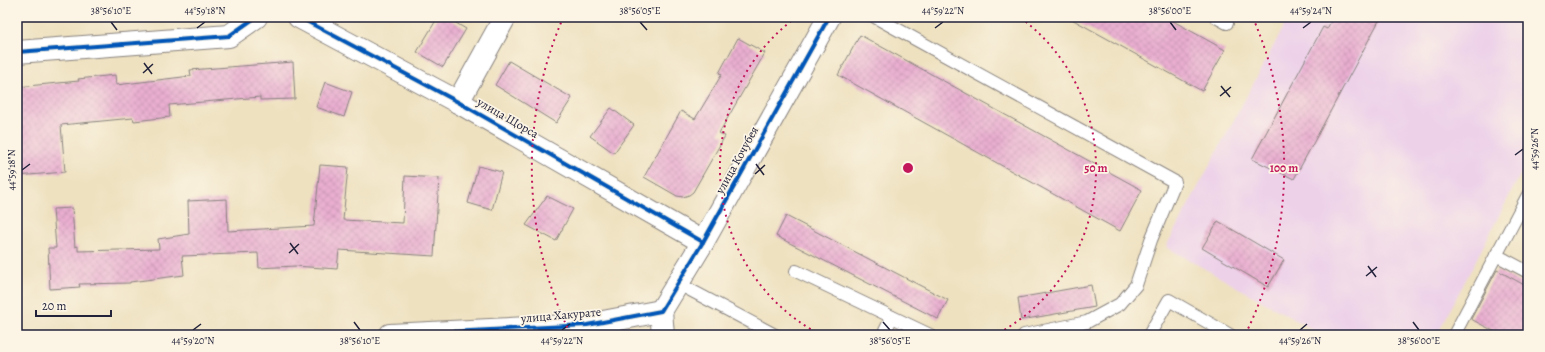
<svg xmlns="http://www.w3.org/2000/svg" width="1545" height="352" viewBox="0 0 1545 352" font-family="Alegreya,serif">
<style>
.built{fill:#edd1e9}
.building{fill:url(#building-cross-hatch)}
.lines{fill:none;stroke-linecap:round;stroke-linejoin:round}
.lane-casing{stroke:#88827e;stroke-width:14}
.street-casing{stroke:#88827e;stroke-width:24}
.lane{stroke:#fff;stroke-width:12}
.street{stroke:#fff;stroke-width:22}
.cycleway-casing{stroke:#fcf5e5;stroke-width:6}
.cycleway{stroke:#0057b8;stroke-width:4}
.ticks{fill:none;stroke:#22223b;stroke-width:1.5}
.ring{fill:none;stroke:#c2185b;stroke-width:2;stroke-dasharray:2 4}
.labels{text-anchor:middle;stroke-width:3.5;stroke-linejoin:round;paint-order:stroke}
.street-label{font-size:12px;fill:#22223b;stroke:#fcf5e5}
.centre{fill:#c2185b;stroke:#fcf5e5;stroke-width:2}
.ring-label{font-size:12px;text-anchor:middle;font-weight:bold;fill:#c2185b;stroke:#fcf5e5;stroke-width:3.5;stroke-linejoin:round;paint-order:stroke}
.neatline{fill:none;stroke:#22223b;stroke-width:1.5}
.ticks-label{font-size:10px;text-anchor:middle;fill:#22223b}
</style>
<defs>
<pattern id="building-cross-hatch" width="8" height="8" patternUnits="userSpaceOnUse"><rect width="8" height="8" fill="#e9aed0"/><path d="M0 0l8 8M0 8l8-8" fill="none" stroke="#c895b4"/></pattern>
</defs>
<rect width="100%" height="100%" fill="#fcf5e5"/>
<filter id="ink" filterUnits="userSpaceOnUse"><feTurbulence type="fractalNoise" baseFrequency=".025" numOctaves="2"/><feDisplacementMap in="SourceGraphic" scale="8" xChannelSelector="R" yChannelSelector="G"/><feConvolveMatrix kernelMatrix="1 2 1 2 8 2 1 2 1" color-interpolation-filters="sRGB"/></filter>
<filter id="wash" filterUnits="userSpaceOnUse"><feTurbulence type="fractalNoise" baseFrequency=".012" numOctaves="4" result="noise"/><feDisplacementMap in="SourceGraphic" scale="16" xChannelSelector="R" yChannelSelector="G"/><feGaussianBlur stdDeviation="0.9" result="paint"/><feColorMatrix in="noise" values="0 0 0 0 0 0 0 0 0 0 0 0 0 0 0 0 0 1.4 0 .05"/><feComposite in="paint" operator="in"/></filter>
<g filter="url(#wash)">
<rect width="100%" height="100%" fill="#eee1c0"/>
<!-- built -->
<path class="built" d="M 1289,17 L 1528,17 L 1528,160 L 1437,335 L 1322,335 L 1166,247 Z"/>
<g id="blocks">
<!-- building -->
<g class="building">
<path d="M 438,17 L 446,17 L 466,29 L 443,67 L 417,52 Z"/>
<path d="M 1068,17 L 1166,17 L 1225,50 L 1202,91 Z"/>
<path d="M 1333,17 L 1381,17 L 1294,179 L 1252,159 L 1323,27 L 1327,29 Z"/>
<path d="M 860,35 L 1142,190 L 1120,231 L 838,75 Z"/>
<path d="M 738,38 L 765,53 L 719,133 L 725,136 L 693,192 L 689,195 L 683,197 L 677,196 L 644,177 L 681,111 L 695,119 L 722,74 L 719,73 Z"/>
<path d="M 509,61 L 572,98 L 556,123 L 495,85 Z"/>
<path d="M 293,62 L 295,99 L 260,100 L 260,97 L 169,105 L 170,117 L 134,121 L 133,118 L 61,125 L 65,172 L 17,176 L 17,87 L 79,81 L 78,79 L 115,75 L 116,85 L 191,76 L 190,70 Z"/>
<path d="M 325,82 L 352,92 L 344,117 L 316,107 Z"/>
<path d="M 611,108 L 634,125 L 614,153 L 590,136 Z"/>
<path d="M 320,165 L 348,167 L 343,220 L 403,223 L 405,176 L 439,178 L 434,256 L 339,250 L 337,269 L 295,266 L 259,268 L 258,253 L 182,256 L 184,275 L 130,282 L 130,283 L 79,284 L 80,287 L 50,289 L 48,248 L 56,248 L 53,209 L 72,208 L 75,247 L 78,246 L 78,251 L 159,249 L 158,239 L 189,234 L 188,201 L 227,199 L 228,231 L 314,226 Z"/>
<path d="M 478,166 L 502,172 L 492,210 L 468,203 Z"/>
<path d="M 547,196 L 573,209 L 556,241 L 526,225 Z"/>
<path d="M 786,216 L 948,300 L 938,319 L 776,236 Z"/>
<path d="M 1218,221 L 1284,260 L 1268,287 L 1202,248 Z"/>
<path d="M 1497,270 L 1528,287 L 1528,335 L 1501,335 L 1471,319 Z"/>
<path d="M 1091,285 L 1095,307 L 1021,320 L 1018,298 Z"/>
</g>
</g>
</g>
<g filter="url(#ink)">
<use href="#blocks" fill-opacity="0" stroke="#88827e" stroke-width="1"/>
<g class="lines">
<defs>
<g id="lane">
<path d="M 875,17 L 1175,182 L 1151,240 L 1136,285 L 1120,304 L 1087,322 L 1024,335"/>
<path d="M 1216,17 L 1227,23"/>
<path d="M 1496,255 L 1528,272"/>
<path d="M 796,271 L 930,335"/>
<path d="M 677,283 L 775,335"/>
<path d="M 883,335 L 892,317"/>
<path d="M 1149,335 L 1169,300 L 1230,335"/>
<path d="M 1454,335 L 1528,195"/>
</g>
<g id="street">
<path d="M 299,17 L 458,102 L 703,242"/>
<path d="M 17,52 L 229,36 L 256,17"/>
<path d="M 458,102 L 505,17"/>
<path d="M 661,311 L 703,242 L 829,17"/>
<path d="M 661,311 L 663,335"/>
<path d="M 390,335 L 587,325 L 661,311"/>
</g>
</defs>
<!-- lane casing -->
<use href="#lane" class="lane-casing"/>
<!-- street casing -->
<use href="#street" class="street-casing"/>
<!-- lane -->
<use href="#lane" class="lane"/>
<!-- street -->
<use href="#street" class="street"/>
<defs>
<g id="cycleway">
<path d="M 299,17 L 458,102 L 703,242"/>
<path d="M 17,52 L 229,36 L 256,17"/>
<path d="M 390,335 L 587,325 L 661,311 L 703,242 L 829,17"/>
</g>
</defs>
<!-- cycleway casing -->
<use href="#cycleway" class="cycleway-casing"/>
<!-- cycleway -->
<use href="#cycleway" class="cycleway"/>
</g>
</g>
<!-- ticks -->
<path class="ticks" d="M 111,22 L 117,30M 640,22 L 647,30M 1170,22 L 1176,30M 197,28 L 205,22M 935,28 L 943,22M 1303,28 L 1311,22M 144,63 L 152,74M 143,73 L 153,64M 1221,86 L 1230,97M 1220,96 L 1231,87M 1515,155 L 1523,149M 756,164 L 764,175M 22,170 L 30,164M 755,174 L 765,165M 290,243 L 298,254M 289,253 L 299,244M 1368,266 L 1376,277M 1366,276 L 1377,267M 354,322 L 360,330M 883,322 L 890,330M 1413,322 L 1419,330M 193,330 L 201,324M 562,330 L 570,324M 1300,330 L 1307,324"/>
<!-- distance rings -->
<g class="ring">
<path d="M821 335A188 188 0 0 1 795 18M1021 18A188 188 0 0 1 995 335"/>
<path d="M570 333A376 376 0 0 1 563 18M1253 18A376 376 0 0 1 1246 333"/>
</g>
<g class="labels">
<!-- street labels -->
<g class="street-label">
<text transform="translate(508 118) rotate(30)" y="4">улица Щорса</text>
<text transform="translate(737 160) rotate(-61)" y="4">улица Кочубея</text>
<text transform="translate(561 315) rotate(-5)" y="4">улица Хакурате</text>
</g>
</g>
<circle cx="908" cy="168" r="6" class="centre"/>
<g class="ring-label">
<text x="1096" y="172">50 m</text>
<text x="1284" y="172">100 m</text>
</g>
<!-- margin -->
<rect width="1545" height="352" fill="none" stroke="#fcf5e5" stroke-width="44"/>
<!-- scale -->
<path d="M36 310v6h75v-6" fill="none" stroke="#22223b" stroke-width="2"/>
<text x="42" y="310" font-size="12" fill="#22223b" stroke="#fcf5e5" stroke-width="3" paint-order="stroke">20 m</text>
<rect x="22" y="22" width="1501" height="308" class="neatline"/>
<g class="ticks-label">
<text x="111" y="14">38°56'10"E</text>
<text x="205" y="14">44°59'18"N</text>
<text x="640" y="14">38°56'05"E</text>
<text x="943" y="14">44°59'22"N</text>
<text x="1170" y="14">38°56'00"E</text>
<text x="1311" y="14">44°59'24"N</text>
<text transform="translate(1534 149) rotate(-90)" y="4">44°59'26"N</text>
<text transform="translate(11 170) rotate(-90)" y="4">44°59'18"N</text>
<text x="193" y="344">44°59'20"N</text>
<text x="360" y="344">38°56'10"E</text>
<text x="562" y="344">44°59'22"N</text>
<text x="890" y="344">38°56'05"E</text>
<text x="1300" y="344">44°59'26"N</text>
<text x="1419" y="344">38°56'00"E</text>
</g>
</svg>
